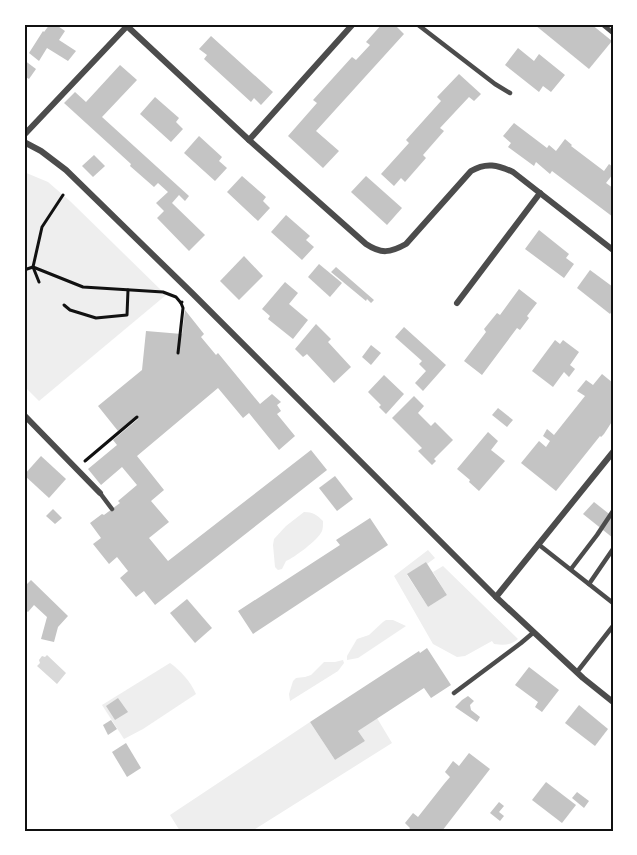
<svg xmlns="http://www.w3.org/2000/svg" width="637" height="855" viewBox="0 0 637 855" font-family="'DejaVu Sans',sans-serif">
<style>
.green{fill:#eee}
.water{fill:#d9d9d9}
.building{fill:#c4c4c4}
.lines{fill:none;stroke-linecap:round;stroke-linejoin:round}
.path{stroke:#111;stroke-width:3}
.service{stroke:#4c4c4c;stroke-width:4.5}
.minor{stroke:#4c4c4c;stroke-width:6}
.neatline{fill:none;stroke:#111;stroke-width:2}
</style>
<rect width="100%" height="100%" fill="#fff"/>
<!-- green -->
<g class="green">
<path d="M 24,172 L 48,182 L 71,202 L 166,295 L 39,401 L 24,386 Z"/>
<path d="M 304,512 C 313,512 317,515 323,521 C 323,524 323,529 322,531 C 319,539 294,558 286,561 L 282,569 L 278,570 L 275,567 L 273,545 L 274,539 L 286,526 Z"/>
<path d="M 428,550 L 435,558 L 427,564 L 426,562 L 407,575 L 428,607 L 447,595 L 433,572 L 443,566 L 518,639 C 510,646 503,645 494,644 L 492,641 L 465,656 L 457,657 L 433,644 L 394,576 Z"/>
<path d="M 386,620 L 393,620 L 406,626 L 358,658 L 347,660 L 347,656 L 357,639 L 369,635 L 383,622 Z"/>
<path d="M 343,660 L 344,663 L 338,671 L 290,701 L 289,694 L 293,681 L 296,678 L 305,677 L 311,675 L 324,662 L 335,662 Z"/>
<path d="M 170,663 C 181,671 190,681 196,694 L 143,729 L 124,739 L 102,705 Z"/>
<path d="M 377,718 L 392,743 L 252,831 L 180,831 L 170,815 L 310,722 L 335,760 L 365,741 L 358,731 Z"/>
</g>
<!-- water -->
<path class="water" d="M 47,655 L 66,673 L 57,684 L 37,666 L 40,663 L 39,660 L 42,656 L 45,657 Z"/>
<!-- building -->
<g class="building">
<path d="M 50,24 L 55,24 L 65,31 L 59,40 L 76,51 L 68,61 L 47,48 L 39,61 L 29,53 L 43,31 L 44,32 Z"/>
<path d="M 382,24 L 394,24 L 404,34 L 316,131 L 339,151 L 323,168 L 288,136 L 317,103 L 313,100 L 352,57 L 356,60 L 370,45 L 366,42 Z"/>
<path d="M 536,24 L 591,24 L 612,41 L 589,69 L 535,25 Z"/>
<path d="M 211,36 L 273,92 L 261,105 L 254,98 L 251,102 L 204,59 L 207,55 L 199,49 Z"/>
<path d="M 518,48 L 534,61 L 539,54 L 565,75 L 551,92 L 543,86 L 539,92 L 505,65 Z"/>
<path d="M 24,60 L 36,69 L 29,79 L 24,76 Z"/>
<path d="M 120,65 L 137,80 L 102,117 L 189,196 L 185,201 L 179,195 L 172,203 L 205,235 L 189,251 L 157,218 L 164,211 L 156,203 L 168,192 L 158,183 L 154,187 L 130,166 L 131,164 L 64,103 L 75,92 L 86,102 Z"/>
<path d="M 459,74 L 481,94 L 474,101 L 469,97 L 440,128 L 444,131 L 423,155 L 426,158 L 405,182 L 401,178 L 394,186 L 381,174 L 409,143 L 406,140 L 441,101 L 437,97 Z"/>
<path d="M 155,97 L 179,118 L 176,122 L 183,129 L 171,142 L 140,114 Z"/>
<path d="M 514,123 L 547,148 L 549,145 L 556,151 L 565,139 L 572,145 L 571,146 L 604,171 L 609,164 L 613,167 L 613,174 L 606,183 L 613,188 L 613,217 L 552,171 L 550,174 L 536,162 L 534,166 L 508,147 L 511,143 L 503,136 Z"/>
<path d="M 199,136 L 222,157 L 219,161 L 227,168 L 215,181 L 184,153 Z"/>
<path d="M 94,155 L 105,166 L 93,177 L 82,166 Z"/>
<path d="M 242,176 L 266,197 L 263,201 L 270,208 L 258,221 L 227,192 Z"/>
<path d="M 366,176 L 402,208 L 387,225 L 351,192 Z"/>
<path d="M 286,215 L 310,236 L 306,240 L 314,247 L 302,260 L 271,232 Z"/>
<path d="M 539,230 L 569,254 L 566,258 L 574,264 L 564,278 L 525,249 Z"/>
<path d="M 244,256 L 263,276 L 239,300 L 220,281 Z"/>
<path d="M 319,264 L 342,283 L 330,297 L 308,277 Z"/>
<path d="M 336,267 L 374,300 L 371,303 L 367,299 L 366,301 L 331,272 Z"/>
<path d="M 590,270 L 613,287 L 613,310 L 610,314 L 577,288 Z"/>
<path d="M 285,282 L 298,293 L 289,304 L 308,320 L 293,339 L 268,319 L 270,316 L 262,309 Z"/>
<path d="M 519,289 L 537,303 L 527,316 L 529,318 L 520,330 L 517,328 L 482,375 L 464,361 L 486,332 L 484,329 L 497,313 L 500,315 Z"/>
<path d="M 185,310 L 204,334 L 201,337 L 216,355 L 218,353 L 260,404 L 272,394 L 281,402 L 277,405 L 281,411 L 277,414 L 295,436 L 279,450 L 249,413 L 243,418 L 218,388 L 137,456 L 164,490 L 151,501 L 169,522 L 149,538 L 168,561 L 311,450 L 327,470 L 155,605 L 144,591 L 136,597 L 120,578 L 128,571 L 117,557 L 109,564 L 93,544 L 101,538 L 90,523 L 102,514 L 104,515 L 120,503 L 118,501 L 137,485 L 122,467 L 101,485 L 88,469 L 117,445 L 113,440 L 138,419 L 136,416 L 118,431 L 98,406 L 142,370 L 146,331 L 182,334 Z"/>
<path d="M 316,324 L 331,339 L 328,342 L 351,367 L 334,383 L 307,354 L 303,357 L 295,349 Z"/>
<path d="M 404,327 L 446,365 L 423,391 L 415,383 L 426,371 L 419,364 L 422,361 L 395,337 Z"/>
<path d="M 555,340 L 560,344 L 563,340 L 579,352 L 570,365 L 575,369 L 569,377 L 564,372 L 553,387 L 532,371 Z"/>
<path d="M 371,345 L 381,353 L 371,365 L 362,357 Z"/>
<path d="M 602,374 L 613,383 L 613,420 L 604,434 L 601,437 L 600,436 L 556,491 L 521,463 L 539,441 L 546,447 L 550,441 L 543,436 L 547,429 L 554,435 L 585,396 L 577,391 L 586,380 L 593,385 Z"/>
<path d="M 384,375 L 404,394 L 386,414 L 379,407 L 381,405 L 368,392 Z"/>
<path d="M 414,396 L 424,406 L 418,413 L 431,426 L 435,422 L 453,440 L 434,459 L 436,461 L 432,465 L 418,451 L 422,448 L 392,418 Z"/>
<path d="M 498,408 L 513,420 L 507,427 L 492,415 Z"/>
<path d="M 488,432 L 498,441 L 491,450 L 505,461 L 479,491 L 469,482 L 470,480 L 457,469 Z"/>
<path d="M 41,456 L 66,479 L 49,498 L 24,475 Z"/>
<path d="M 335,476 L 353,499 L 337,511 L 319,488 Z"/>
<path d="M 594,502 L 613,517 L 613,538 L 583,514 Z"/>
<path d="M 53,509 L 62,518 L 55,524 L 46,516 Z"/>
<path d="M 370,518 L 388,545 L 253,634 L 238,611 L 340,545 L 336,540 Z"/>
<path d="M 426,562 L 447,595 L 428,607 L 407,574 Z"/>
<path d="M 31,580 L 68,616 L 58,627 L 54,642 L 41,639 L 47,617 L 34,605 L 28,612 L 24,609 L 24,587 Z"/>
<path d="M 187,599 L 212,628 L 195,643 L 170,613 Z"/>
<path d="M 427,648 L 451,685 L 431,698 L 424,688 L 358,731 L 365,741 L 335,760 L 310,722 L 419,651 L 420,653 Z"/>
<path d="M 529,667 L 559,690 L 542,712 L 535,707 L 538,702 L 515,685 Z"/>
<path d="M 468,696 L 474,701 L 470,705 L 471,710 L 480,717 L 477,722 L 455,707 L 462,700 Z"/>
<path d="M 118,698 L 128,712 L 115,720 L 106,706 Z"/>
<path d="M 579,705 L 608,729 L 595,746 L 565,723 Z"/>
<path d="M 111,720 L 117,729 L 108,735 L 103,725 Z"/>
<path d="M 126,743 L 141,768 L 127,777 L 112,752 Z"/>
<path d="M 469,753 L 490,769 L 442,831 L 408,831 L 410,828 L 405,823 L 413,813 L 418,817 L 444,784 L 450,777 L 445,772 L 453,761 L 459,766 Z"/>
<path d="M 546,782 L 576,805 L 562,823 L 532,800 Z"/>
<path d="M 577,792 L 589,801 L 584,808 L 572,798 Z"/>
<path d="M 499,802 L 504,806 L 499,812 L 504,816 L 500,821 L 490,813 Z"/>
</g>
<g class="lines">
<!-- path -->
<g class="path">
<path d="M 24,270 L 33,267 L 83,287 L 163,292 L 176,297 L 181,303"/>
<path d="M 39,282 L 33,267 L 42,227 L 63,195"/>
<path d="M 64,305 L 70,310 L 96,318 L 127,315 L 128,290"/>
<path d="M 178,353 L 183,308 L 181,303 L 182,302"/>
<path d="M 85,461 L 137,417"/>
</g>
<!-- service -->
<g class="service">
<path d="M 417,24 L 495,84 L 510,93"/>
<path d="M 602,24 L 613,33"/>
<path d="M 100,493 L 112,509"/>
<path d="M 538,544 L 613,603"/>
<path d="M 571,569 L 597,535 L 613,511"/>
<path d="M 589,584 L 613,549"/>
<path d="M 577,672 L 613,626"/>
<path d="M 454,693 L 521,643 L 534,632"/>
</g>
<!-- minor -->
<g class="minor">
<path d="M 127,26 L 249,140 L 366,244 C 381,254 390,253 406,244 L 471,171 C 486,162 498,165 513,172 L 613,250"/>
<path d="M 24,135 L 129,24"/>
<path d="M 249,140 L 353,24"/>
<path d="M 24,142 L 41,151 L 66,170 L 193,294 L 496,597 L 583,678 L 613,702"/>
<path d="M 457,303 L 540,193"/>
<path d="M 24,415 L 100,493"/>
<path d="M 496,597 L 613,452"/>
</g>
</g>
<!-- border -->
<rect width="637" height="855" fill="none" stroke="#ffffff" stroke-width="51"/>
<rect x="26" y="26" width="586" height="804" class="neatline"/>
</svg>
